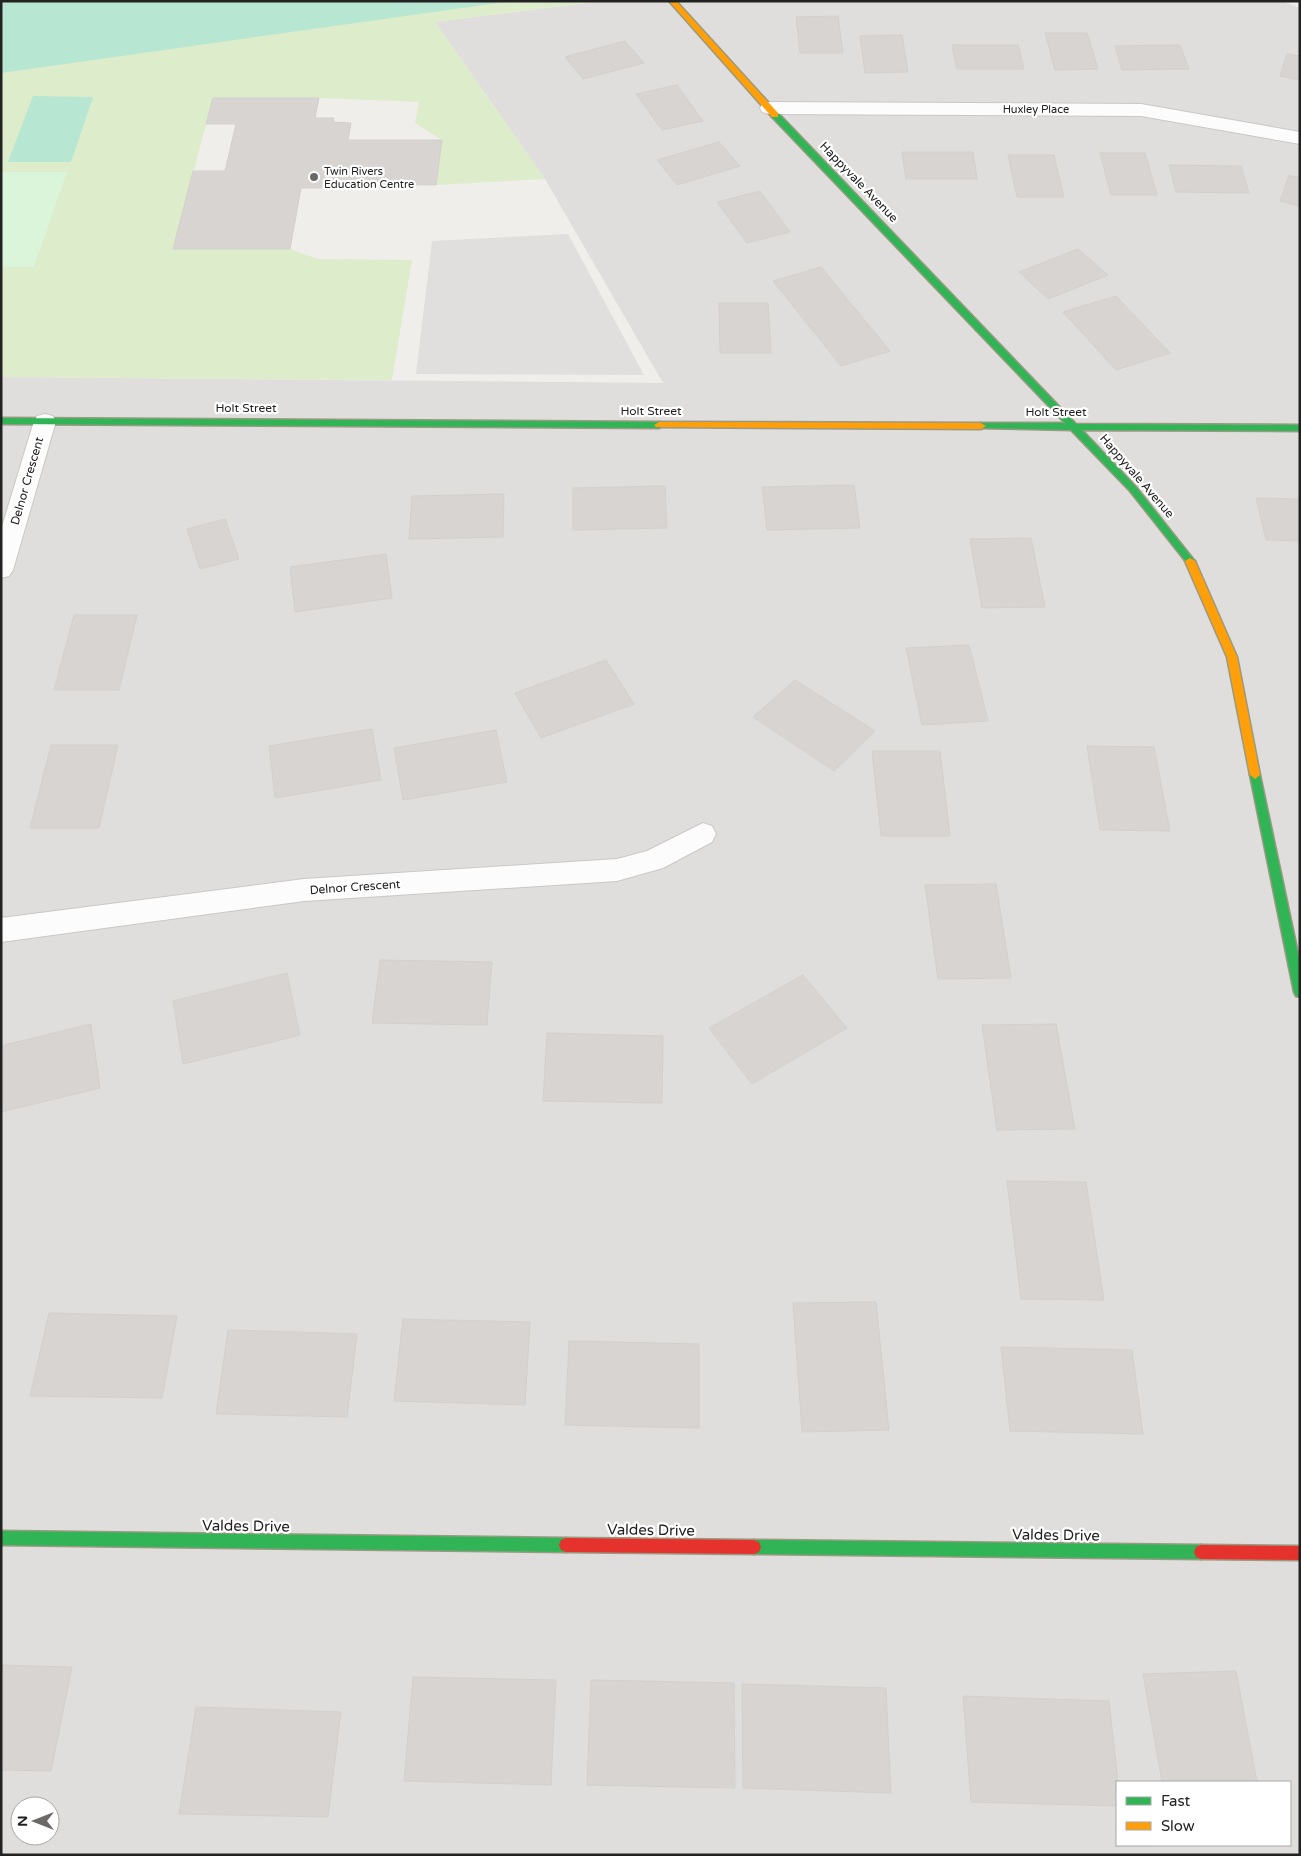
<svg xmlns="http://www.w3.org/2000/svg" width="1301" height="1856" viewBox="0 0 1301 1856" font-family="'Varela Round',sans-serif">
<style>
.residential{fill:#dfdedc;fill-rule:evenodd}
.grass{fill:#ddeccb}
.park{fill:#daf5da}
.pitch{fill:#b7e6d2}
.parking{fill:#e0dfde}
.building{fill:#d7d4d2;stroke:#d3d0cc}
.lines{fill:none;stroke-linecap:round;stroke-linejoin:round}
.street-casing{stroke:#c9c8c7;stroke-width:2}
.fast-casing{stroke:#999a82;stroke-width:3}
.slow-casing{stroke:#999a82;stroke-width:3}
.jam-casing{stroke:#999a82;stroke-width:3}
.street{fill:#fdfcfc;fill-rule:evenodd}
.fast{fill:#30b455;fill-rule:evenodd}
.slow{fill:#ff9f0a;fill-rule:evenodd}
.jam{fill:#e5322d;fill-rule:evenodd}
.poi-dot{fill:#6a6968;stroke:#fff;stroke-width:2}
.labels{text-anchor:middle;stroke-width:4.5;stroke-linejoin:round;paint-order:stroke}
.far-street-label{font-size:11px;fill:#222;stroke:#fff}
.far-poi-label{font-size:11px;fill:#222;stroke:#fff;text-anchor:start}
.street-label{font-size:12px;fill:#222;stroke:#fff}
.near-street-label{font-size:15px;fill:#222;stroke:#fff}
</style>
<rect width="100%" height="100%" fill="#f0eeeb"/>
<!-- residential -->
<path class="residential" d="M 603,1 L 1282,1 L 1300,8 L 1300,1855 L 1,1855 L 1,377 L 663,383 L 545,179 L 435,22 ZM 1117,1782 L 1290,1782 L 1290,1845 L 1117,1845 ZM 20,1806 L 50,1806 L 50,1836 L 20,1836 Z"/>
<!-- grass -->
<path class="grass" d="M 1,1 L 602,1 L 435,22 L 545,179 L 436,185 L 442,140 L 415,123 L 419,102 L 319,98 L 213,98 L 173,249 L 290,249 L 318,259 L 412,260 L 392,380 L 1,377 Z"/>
<!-- park -->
<path class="park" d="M 1,172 L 67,172 L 34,267 L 1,267 Z"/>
<!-- pitch -->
<g class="pitch">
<path d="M 1,1 L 512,1 L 1,73 Z"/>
<path d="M 33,96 L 93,97 L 71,162 L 8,162 Z"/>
</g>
<!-- parking -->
<path class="parking" d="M 568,234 L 644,375 L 416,374 L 432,241 Z"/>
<!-- building -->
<g class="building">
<path d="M 838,16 L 843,53 L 800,53 L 796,17 Z"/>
<path d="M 1045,33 L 1087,33 L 1098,69 L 1055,70 Z"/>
<path d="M 902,35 L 908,72 L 865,73 L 860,36 Z"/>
<path d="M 625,41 L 644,63 L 583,79 L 565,57 Z"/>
<path d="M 952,45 L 1018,45 L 1024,69 L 957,69 Z"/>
<path d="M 1180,45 L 1189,69 L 1122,70 L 1115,46 Z"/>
<path d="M 1287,54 L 1300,56 L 1300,80 L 1280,76 Z"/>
<path d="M 677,85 L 703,121 L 662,130 L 636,94 Z"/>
<path d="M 213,98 L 319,98 L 315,118 L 334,118 L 333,122 L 351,123 L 348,140 L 442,140 L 436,185 L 322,183 L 322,188 L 301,188 L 290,249 L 173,249 L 193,171 L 225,171 L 236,124 L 206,124 Z"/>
<path d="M 719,142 L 740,166 L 677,185 L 657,160 Z"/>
<path d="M 902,152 L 973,152 L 977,179 L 906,179 Z"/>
<path d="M 1100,153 L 1145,153 L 1157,195 L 1111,195 Z"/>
<path d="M 1008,155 L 1054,155 L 1064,197 L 1017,197 Z"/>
<path d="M 1169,165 L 1241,166 L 1249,193 L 1176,192 Z"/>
<path d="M 1289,175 L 1300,178 L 1300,206 L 1280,201 Z"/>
<path d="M 760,191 L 790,232 L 747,243 L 717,202 Z"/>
<path d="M 1078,249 L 1108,275 L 1048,299 L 1019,272 Z"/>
<path d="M 821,267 L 890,351 L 841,366 L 773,281 Z"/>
<path d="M 1116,296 L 1170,353 L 1116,370 L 1063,312 Z"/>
<path d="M 719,303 L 768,303 L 771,353 L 720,353 Z"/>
<path d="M 854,485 L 860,528 L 767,530 L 762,487 Z"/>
<path d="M 665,486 L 667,528 L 573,530 L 573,488 Z"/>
<path d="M 504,494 L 503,537 L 409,539 L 412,496 Z"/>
<path d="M 1256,498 L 1300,499 L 1300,541 L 1266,540 Z"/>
<path d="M 225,519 L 239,559 L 200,569 L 187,529 Z"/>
<path d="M 1031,538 L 1045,607 L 982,608 L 970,539 Z"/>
<path d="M 386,554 L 392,598 L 295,612 L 290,567 Z"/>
<path d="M 74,615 L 137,615 L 119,690 L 54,690 Z"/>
<path d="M 969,645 L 988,721 L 922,725 L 906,648 Z"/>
<path d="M 606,660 L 634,704 L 541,738 L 515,693 Z"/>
<path d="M 795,680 L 875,731 L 834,771 L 753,717 Z"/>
<path d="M 372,729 L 381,780 L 275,798 L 269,746 Z"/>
<path d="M 496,730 L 507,782 L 403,800 L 394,748 Z"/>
<path d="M 51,745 L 118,745 L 99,828 L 30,828 Z"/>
<path d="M 1087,746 L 1154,747 L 1170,831 L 1100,830 Z"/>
<path d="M 872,751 L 940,751 L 950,836 L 881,836 Z"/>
<path d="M 996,884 L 1011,978 L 938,979 L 925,885 Z"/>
<path d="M 380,960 L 492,962 L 487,1025 L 372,1023 Z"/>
<path d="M 287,973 L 300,1035 L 183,1064 L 173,1001 Z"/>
<path d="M 803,975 L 847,1028 L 752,1084 L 709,1028 Z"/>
<path d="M 91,1024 L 100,1088 L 1,1112 L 1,1046 Z"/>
<path d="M 1056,1024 L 1075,1129 L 997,1130 L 982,1025 Z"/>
<path d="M 547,1033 L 663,1036 L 662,1103 L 543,1101 Z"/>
<path d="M 1007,1181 L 1086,1182 L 1104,1300 L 1021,1299 Z"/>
<path d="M 876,1302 L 889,1430 L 802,1432 L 793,1303 Z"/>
<path d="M 49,1313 L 177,1316 L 162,1398 L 30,1396 Z"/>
<path d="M 403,1319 L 530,1322 L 525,1405 L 394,1401 Z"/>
<path d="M 228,1330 L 357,1334 L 347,1417 L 216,1414 Z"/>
<path d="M 569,1341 L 699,1344 L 699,1428 L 565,1425 Z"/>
<path d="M 1001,1347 L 1132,1350 L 1143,1434 L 1010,1431 Z"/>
<path d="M 1,1665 L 72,1667 L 51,1771 L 1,1770 Z"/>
<path d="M 1236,1671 L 1257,1782 L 1162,1782 L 1143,1674 Z"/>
<path d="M 413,1677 L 556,1680 L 551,1785 L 404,1781 Z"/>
<path d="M 591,1680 L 734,1683 L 735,1788 L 587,1785 Z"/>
<path d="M 742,1684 L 886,1688 L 891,1793 L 743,1788 Z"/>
<path d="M 963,1696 L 1109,1701 L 1118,1782 L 1117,1806 L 971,1802 Z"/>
<path d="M 196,1707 L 341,1712 L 328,1817 L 179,1814 Z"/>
</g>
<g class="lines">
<defs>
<g id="street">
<path d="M 769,102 L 1141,104 L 1300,132 L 1300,144 L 1141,116 L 769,114 L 762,112 L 760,108 L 762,104 Z"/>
<path d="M 45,414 L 53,416 L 56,421 L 13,570 L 9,576 L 1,578 L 1,530 L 34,421 L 37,416 Z"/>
<path d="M 703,823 L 712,826 L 716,834 L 712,842 L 663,868 L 617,881 L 304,901 L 1,942 L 1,918 L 304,879 L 617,859 L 647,851 Z"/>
</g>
<g id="fast">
<path d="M 772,113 L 778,113 L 1076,424 L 1300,425 L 1300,431 L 1082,430 L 1136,487 L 1193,559 L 1195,561 L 1193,563 L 1187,563 L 1130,491 L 1071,430 L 978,428 L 976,426 L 981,423 L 1065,423 L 772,117 Z"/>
<path d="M 1,418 L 659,422 L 664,425 L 659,428 L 1,424 Z"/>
<path d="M 1255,771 L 1260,775 L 1300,963 L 1300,997 L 1296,996 L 1294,992 L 1250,775 Z"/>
<path d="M 1,1531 L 566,1538 L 571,1540 L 573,1545 L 571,1550 L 566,1552 L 1,1545 Z"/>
<path d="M 754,1540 L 1201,1545 L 1206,1547 L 1208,1552 L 1206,1557 L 1201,1559 L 754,1554 L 749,1552 L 747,1547 L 749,1542 Z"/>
</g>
<g id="slow">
<path d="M 669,1 L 676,1 L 778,113 L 778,117 L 772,117 Z"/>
<path d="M 659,422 L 981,423 L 986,426 L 981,429 L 656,427 L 654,425 Z"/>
<path d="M 1190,558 L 1195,561 L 1237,657 L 1260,775 L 1255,779 L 1250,775 L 1227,657 L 1185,561 Z"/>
</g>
<g id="jam">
<path d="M 566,1538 L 754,1540 L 759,1542 L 761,1547 L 759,1552 L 754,1554 L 566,1552 L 561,1550 L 559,1545 L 561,1540 Z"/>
<path d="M 1201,1545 L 1300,1546 L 1300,1560 L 1201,1559 L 1196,1557 L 1194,1552 L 1196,1547 Z"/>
</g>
</defs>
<!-- street casing -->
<use href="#street" class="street-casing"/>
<!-- fast casing -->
<use href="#fast" class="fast-casing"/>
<!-- slow casing -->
<use href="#slow" class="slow-casing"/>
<!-- jam casing -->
<use href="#jam" class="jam-casing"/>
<!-- street -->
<use href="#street" class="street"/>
<!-- fast -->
<use href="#fast" class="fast"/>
<!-- slow -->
<use href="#slow" class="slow"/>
<!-- jam -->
<use href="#jam" class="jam"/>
</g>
<!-- markers -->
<circle class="poi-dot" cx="314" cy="177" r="5"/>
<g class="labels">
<!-- far-street labels -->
<g class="far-street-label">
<text x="1036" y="113">Huxley Place</text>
</g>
<!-- far-poi labels -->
<g class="far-poi-label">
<text x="324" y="175">Twin Rivers<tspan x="324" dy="13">Education Centre</tspan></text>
</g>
<!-- street labels -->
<g class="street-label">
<text transform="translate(859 182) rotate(46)" y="4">Happyvale Avenue</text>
<text x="246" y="412">Holt Street</text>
<text x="651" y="415">Holt Street</text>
<text x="1056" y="416">Holt Street</text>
<text transform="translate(1137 476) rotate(49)" y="4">Happyvale Avenue</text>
<text transform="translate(27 481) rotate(-74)" y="4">Delnor Crescent</text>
<text transform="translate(355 887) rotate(-4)" y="4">Delnor Crescent</text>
</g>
<!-- near-street labels -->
<g class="near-street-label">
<text transform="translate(246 1526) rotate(1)" y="5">Valdes Drive</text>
<text transform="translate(651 1530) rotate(1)" y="5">Valdes Drive</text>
<text transform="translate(1056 1535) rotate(1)" y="5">Valdes Drive</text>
</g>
</g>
<!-- border -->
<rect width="1301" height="1856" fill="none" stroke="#222222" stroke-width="5"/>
<!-- legend -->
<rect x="1116" y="1781" width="175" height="65" fill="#ffffff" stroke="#a7a7a7"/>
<rect x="1126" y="1797" width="25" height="8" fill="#30b455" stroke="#a7a7a7"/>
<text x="1161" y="1806" font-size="15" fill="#222222">Fast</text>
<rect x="1126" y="1822" width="25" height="8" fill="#ff9f0a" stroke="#a7a7a7"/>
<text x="1161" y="1831" font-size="15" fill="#222222">Slow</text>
<!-- north arrow -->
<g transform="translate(35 1821) rotate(270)"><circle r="24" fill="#ffffff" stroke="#a7a7a7"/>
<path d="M0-4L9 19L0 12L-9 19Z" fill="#6a6968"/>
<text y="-8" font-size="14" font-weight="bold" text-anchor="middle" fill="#222222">N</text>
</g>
</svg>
